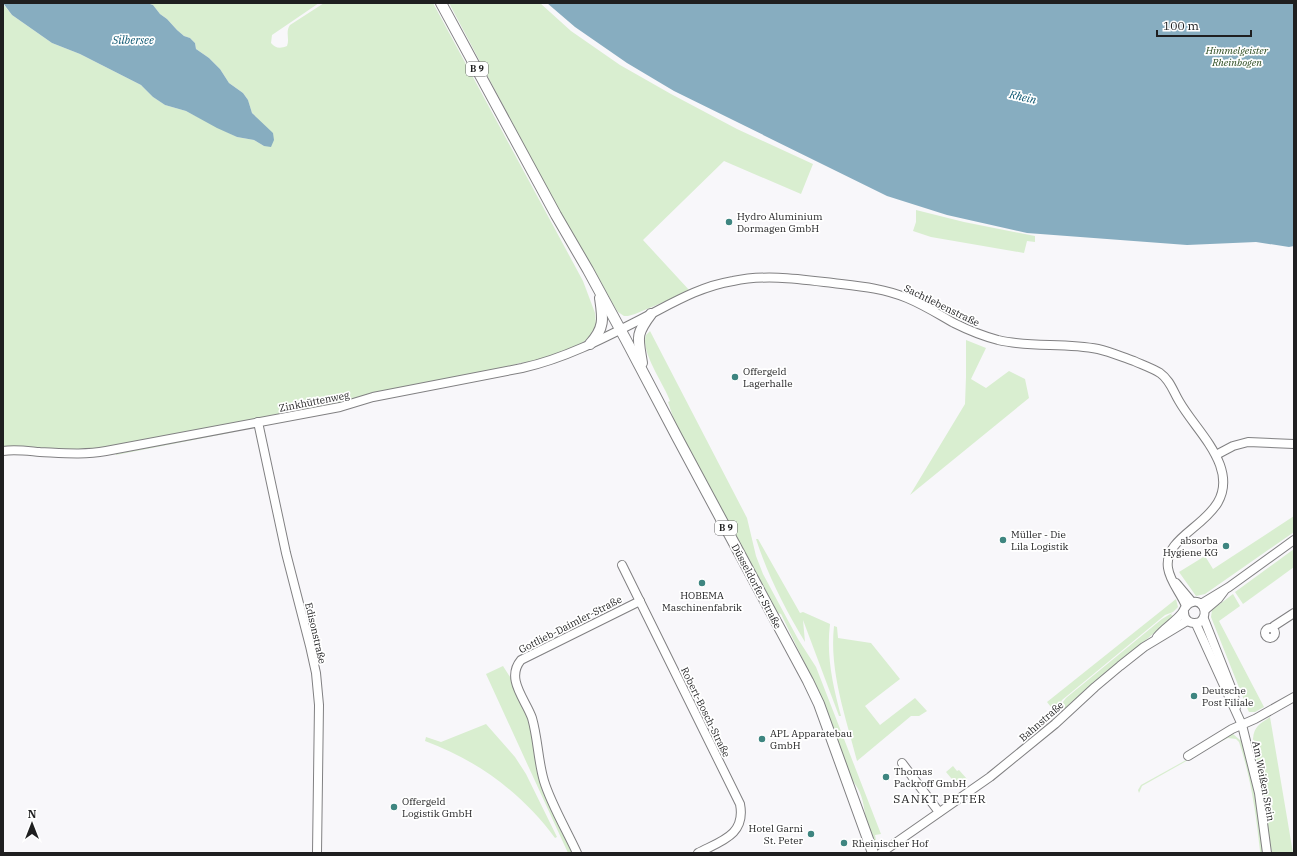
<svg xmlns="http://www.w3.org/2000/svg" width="1297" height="856" viewBox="0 0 1297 856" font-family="'IBM Plex Serif',serif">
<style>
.green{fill:#d9eed0}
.water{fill:#87adc0}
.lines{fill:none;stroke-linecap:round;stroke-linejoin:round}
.minor-casing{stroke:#818082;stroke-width:10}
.major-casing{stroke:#818082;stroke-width:12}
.minor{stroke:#fff;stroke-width:8}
.major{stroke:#fff;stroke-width:10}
.poi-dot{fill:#3e8580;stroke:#fff;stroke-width:1.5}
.labels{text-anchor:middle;stroke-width:3.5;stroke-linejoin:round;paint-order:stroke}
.shield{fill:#fff;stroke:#626263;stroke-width:1}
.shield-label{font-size:9px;font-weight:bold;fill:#1f1f20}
.park-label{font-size:10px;font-style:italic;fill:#2b4a1d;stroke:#fff}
.poi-label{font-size:10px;fill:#1f1f20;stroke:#fff;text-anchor:start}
.street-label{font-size:10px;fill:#1f1f20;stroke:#fff}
.water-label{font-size:11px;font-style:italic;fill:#0b5570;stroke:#fff}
.quarter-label{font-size:12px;letter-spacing:1px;fill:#1f1f20;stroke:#fff}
</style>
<rect width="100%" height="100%" fill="#f8f7fa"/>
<!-- green -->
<g class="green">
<path d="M 147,3 L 319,3 L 272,35 L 271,43 C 275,48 280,49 287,46 C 290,39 285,32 290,25 L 324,3 L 433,3 L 583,281 L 595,313 L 596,324 L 598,325 L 590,337 L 578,346 L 542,361 L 519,363 L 503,369 L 293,412 L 95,450 L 83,451 L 3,448 L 3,4 L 12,15 L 52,43 L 80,54 L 141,85 L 153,97 L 165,105 L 186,111 L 237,137 L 254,140 L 264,146 L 257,118 L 252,113 L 248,100 L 243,93 L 229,83 L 220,69 L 209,58 L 196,49 L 195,43 L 190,38 L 184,36 L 177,30 L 167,19 L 160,14 L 153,5 Z"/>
<path d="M 449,3 L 540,3 L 571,31 L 620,65 L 671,94 L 737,129 L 813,164 L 801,194 L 724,161 L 643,240 L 690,291 L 635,314 L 628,316 L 624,316 L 618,312 L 613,304 L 596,273 L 557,207 Z"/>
<path d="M 916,210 L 964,222 L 1035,236 L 1035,242 L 1027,241 L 1024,253 L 931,237 L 913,231 L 916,222 Z"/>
<path d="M 650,331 L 747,518 L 756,556 L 763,574 L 798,639 L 816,667 L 881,834 L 875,835 L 876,840 L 874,840 C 872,833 868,826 866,819 C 863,802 863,794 852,780 L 823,701 L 781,614 L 775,612 L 677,429 L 668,402 L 670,401 C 664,384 640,352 646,335 Z"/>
<path d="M 966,340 L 986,348 L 971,379 L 986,388 L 1009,371 L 1025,379 L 1029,398 L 910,495 L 965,404 L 966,377 Z"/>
<path d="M 234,432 L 116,455 L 116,454 L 220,433 Z"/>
<path d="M 1294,516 L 1294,532 L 1205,594 L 1196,596 L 1179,572 L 1205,556 L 1213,569 Z"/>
<path d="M 756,539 L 758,539 L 800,613 L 803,612 L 830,624 C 826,656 833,686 841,716 L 839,716 L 803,620 L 805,642 C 785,609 768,576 756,539 Z"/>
<path d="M 1294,549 L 1294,567 L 1243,604 L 1235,592 Z"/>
<path d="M 1233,594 L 1240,606 L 1219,621 L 1264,707 L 1255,712 L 1249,712 L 1248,710 L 1211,617 L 1212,610 Z"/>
<path d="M 1176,599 L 1178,607 L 1173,612 L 1165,615 L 1062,700 L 1059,707 L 1055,712 L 1047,702 Z"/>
<path d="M 1172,613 L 1171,615 L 1174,616 L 1064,710 L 1060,706 L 1066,698 L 1162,619 Z"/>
<path d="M 834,626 L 837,627 L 838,638 L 871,643 L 900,679 L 865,706 L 880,725 L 915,698 L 927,711 L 919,716 L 911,716 L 857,761 C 846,717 829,672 834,626 Z"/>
<path d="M 503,666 L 512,680 L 530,721 L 540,777 L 574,853 L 568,853 L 486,674 Z"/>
<path d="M 1270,717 L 1293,853 L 1272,853 L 1253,739 C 1254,726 1260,724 1270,717 Z"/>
<path d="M 486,724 L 515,757 L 526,774 L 557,837 L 555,838 C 522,793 477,760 425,741 L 426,737 L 441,742 Z"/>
<path d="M 1233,734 L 1240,740 L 1241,739 C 1253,777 1258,814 1263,853 L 1260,853 L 1260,851 C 1256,814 1251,778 1239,742 L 1236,739 L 1228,738 L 1222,741 L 1142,786 L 1139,793 L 1138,790 L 1141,785 Z"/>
<path d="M 953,766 L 957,771 L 959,770 L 967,779 L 959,785 L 958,783 L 956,784 L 946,772 Z"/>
</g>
<!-- water -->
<g class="water">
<path d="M 3,3 L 147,3 L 153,5 L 160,14 L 167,19 L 177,30 L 184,36 L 190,38 L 195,43 L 196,49 L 209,58 L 220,69 L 229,83 L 243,93 L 248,100 L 252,113 L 273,133 L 274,140 L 271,147 L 264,146 L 254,140 L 237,137 L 217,128 L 186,111 L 165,105 L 153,97 L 141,85 L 80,54 L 52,43 L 12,15 Z"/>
<path d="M 547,3 L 1294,3 L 1294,246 L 1289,247 L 1256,242 L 1187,245 L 1027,233 L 947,215 L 887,196 L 674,91 L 627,63 L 575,27 Z"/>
</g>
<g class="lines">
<defs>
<g id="minor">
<path d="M 258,422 L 286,553 L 310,646 L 316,673 L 319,705 L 317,853"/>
<path d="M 3,451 C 15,449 28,451 40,452 C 63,453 84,455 106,451 L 340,407 L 373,397 L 522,368 C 567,358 608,336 649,315 C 676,301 702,286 733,281 C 766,274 799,279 833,283 C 858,286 883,288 907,298 C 924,305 938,314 954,323 C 968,330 983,336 998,340 C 1031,348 1065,342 1098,349 C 1111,352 1122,357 1134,361 C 1143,365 1152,368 1160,373 C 1170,380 1173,391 1179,401 C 1191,422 1211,441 1220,465 C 1240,521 1162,529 1168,568 C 1170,582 1181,593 1186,606"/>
<path d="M 1216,455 L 1233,446 L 1248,442 L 1294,444"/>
<path d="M 622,565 L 740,804 C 746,835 721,841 698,853"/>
<path d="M 1176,583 L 1192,602"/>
<path d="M 1201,604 L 1229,587 L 1294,540"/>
<path d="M 1205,610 L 1218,599 L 1224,591"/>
<path d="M 1204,619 L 1234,695 L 1236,707"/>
<path d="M 1196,624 L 1242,725 L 1259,793 L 1267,853"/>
<path d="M 1273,628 L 1274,626 L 1294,613"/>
<circle cx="1270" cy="633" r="5"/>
<path d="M 1157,637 C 1164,628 1175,622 1182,613 C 1185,609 1185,605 1190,603 C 1202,597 1210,613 1200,622 C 1191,625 1184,621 1184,612"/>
<path d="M 1188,756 L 1232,729 L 1255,719 L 1294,697"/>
<path d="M 902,763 L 939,812"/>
<path d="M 577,853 C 567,831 551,804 544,781 C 538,761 538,739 532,718 C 526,700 505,679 521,660 L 640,601"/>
<path d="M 881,853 L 990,777 L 1055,724 L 1095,687 L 1120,666 L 1144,647 L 1187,621"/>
</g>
<g id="major">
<path d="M 441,3 L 556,215 L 588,270 L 626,340 L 677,437 L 808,681 L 819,704 L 873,853"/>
<path d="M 590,344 C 605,328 603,318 600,298"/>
<path d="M 642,363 C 638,338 635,335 651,314"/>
</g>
</defs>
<!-- minor casing -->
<use href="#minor" class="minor-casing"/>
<!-- major casing -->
<use href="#major" class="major-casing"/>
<!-- minor -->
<use href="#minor" class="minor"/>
<!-- major -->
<use href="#major" class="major"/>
</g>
<!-- markers -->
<g class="poi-dot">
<circle cx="729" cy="222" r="4"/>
<circle cx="735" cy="377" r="4"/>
<circle cx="1003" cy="540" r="4"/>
<circle cx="1226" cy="546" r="4"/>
<circle cx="702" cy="583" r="4"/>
<circle cx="1194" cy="696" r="4"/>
<circle cx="762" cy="739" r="4"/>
<circle cx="886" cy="777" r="4"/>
<circle cx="394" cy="807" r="4"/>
<circle cx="811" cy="834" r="4"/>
<circle cx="844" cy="843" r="4"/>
</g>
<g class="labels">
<!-- shield labels -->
<g class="shield">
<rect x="466" y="62" width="22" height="14" rx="3"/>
<rect x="715" y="521" width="22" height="14" rx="3"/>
</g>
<g class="shield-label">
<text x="477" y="72">B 9</text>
<text x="726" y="531">B 9</text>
</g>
<!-- park labels -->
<g class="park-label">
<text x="1237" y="54">Himmelgeister<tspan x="1237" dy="12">Rheinbogen</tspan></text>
</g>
<!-- poi labels -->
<g class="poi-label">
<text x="737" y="220">Hydro Aluminium<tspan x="737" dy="12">Dormagen GmbH</tspan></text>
<text x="743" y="375">Offergeld<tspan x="743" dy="12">Lagerhalle</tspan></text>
<text x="1011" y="538">Müller - Die<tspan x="1011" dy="12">Lila Logistik</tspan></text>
<text x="1218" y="544" text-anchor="end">absorba<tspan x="1218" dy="12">Hygiene KG</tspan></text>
<text x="702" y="599" text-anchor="middle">HOBEMA<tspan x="702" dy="12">Maschinenfabrik</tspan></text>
<text x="1202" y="694">Deutsche<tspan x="1202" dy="12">Post Filiale</tspan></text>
<text x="770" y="737">APL Apparatebau<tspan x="770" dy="12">GmbH</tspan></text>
<text x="894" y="775">Thomas<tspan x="894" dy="12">Packroff GmbH</tspan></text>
<text x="402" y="805">Offergeld<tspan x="402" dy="12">Logistik GmbH</tspan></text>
<text x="803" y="832" text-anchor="end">Hotel Garni<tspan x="803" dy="12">St. Peter</tspan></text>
<text x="852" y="847">Rheinischer Hof</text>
</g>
<!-- street labels -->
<g class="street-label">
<text transform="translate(942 305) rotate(26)" y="4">Sachtlebenstraße</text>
<text transform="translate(314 401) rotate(-11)" y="4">Zinkhüttenweg</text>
<text transform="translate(757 586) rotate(62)" y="4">Düsseldorfer Straße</text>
<text transform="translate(570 624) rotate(-27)" y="4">Gottlieb-Daimler-Straße</text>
<text transform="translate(316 633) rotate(77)" y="4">Edisonstraße</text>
<text transform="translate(706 712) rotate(64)" y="4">Robert-Bosch-Straße</text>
<text transform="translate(1041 721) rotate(-41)" y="4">Bahnstraße</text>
<text transform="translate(1264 781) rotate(79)" y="4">Am Weißen Stein</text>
</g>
<!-- water labels -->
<g class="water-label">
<text x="133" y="44">Silbersee</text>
<text transform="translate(1023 97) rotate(13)" y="4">Rhein</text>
</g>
<!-- quarter labels -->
<g class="quarter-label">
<text x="940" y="803">SANKT PETER</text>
</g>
</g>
<!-- border -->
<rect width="1297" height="856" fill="none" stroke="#1f1f20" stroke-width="8"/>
<!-- north arrow -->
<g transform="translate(32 824)" stroke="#ffffff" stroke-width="3" paint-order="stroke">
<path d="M0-3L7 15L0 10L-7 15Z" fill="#1f1f20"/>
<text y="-6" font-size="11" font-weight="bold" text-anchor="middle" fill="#1f1f20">N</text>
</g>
<!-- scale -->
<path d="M1157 30v6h94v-6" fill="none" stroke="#1f1f20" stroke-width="2"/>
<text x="1163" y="30" font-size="12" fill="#1f1f20" stroke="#ffffff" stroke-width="3" paint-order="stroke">100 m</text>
</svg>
